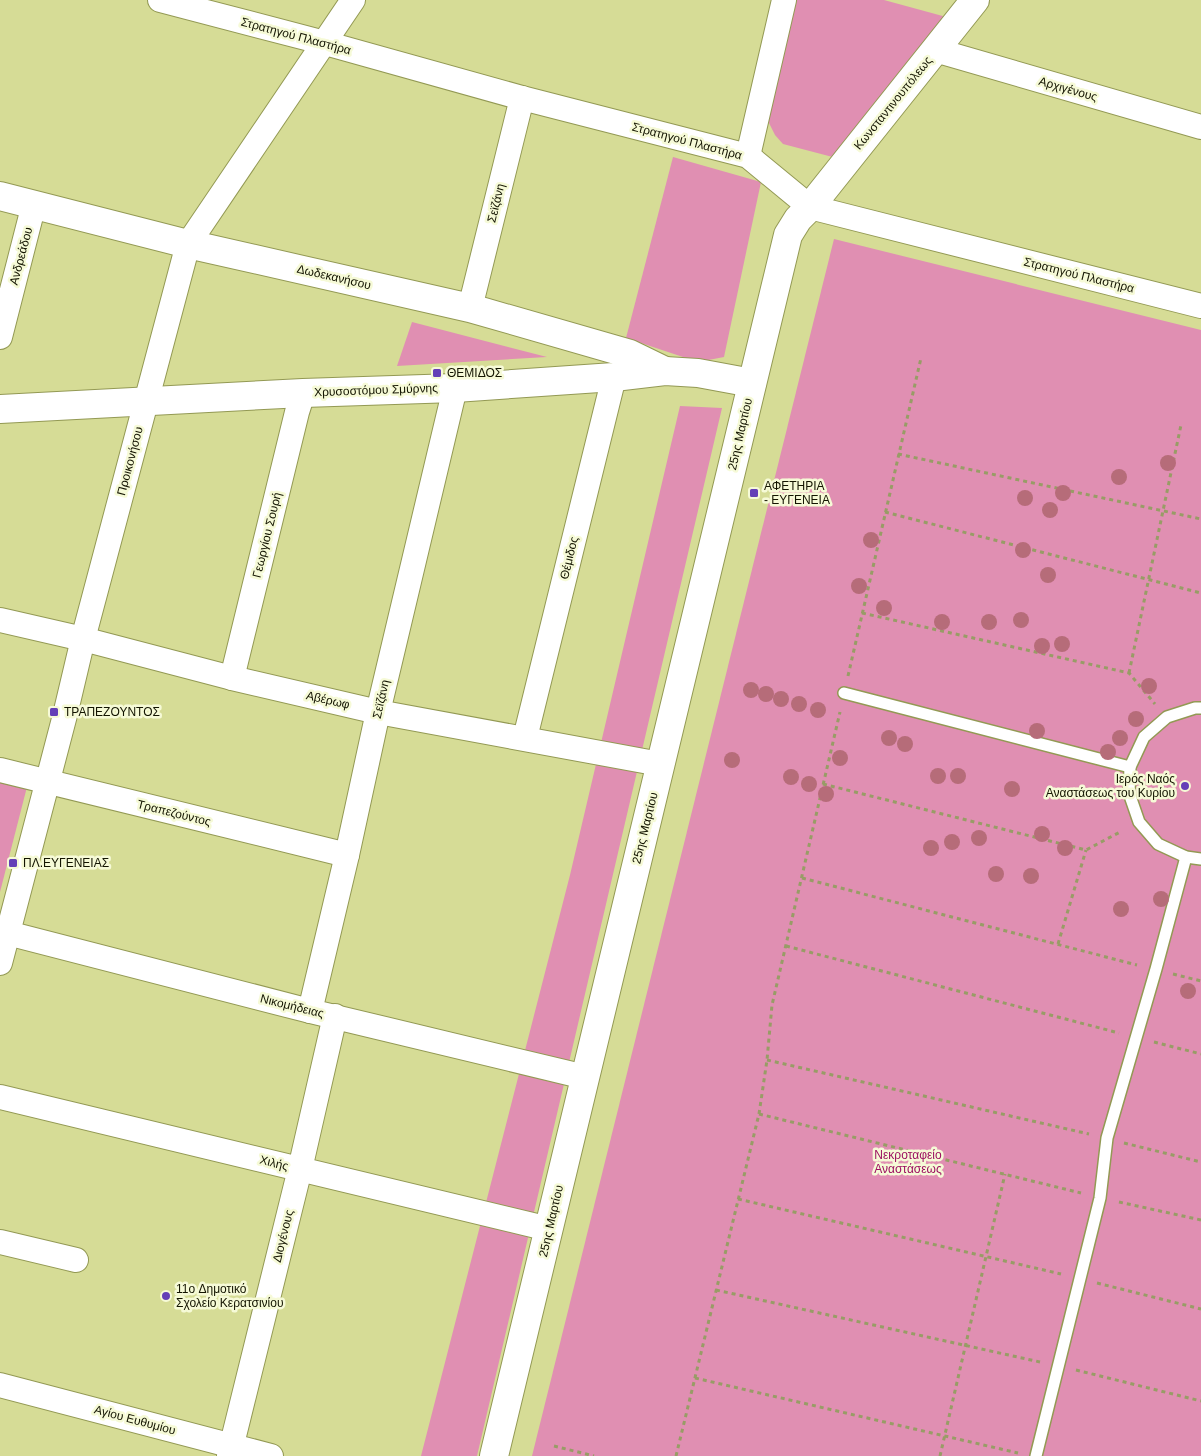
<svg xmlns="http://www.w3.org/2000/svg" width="1201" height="1456" viewBox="0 0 1201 1456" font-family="Helvetica,sans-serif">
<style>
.green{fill:#e08fb2}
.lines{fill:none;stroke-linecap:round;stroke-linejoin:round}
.service-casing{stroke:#939954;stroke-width:14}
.minor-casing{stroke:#939954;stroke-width:26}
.tertiary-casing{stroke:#939954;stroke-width:30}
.path{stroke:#989c66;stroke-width:3;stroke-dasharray:4 4;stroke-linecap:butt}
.service{stroke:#fff;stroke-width:11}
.minor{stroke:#fff;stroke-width:24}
.tertiary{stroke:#fff;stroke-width:28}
.tree{fill:#b66c79}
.poi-dot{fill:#643fb7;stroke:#f6fad7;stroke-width:2}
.labels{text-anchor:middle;stroke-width:5;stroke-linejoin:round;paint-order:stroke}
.street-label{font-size:12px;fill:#131400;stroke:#f6fad7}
.poi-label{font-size:12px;fill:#131400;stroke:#f6fad7;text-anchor:start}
.park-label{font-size:12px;fill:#9c1061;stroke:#f6fad7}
</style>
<rect width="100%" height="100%" fill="#d6dc96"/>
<!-- green -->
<g class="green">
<path d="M 795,0 L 884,0 L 961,21 L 844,160 L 783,144 L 775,135 L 767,119 Z"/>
<path d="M 673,157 L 761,182 L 724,357 L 698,362 L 626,338 Z"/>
<path d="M 834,239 L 1201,330 L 1201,1456 L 532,1456 Z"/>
<path d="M 412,322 L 547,357 L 397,366 Z"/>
<path d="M 680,406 L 722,408 L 477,1456 L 421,1456 L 570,875 Z"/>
<path d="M 0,777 L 28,783 L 0,892 Z"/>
</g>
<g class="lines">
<defs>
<g id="service">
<path d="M 844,693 L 1130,767"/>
<path d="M 1201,708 L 1195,708 L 1167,717 L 1144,737 L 1130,767 L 1129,793 L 1139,822 L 1158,844 L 1186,857 L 1201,859"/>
<path d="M 1036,1456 L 1100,1198 L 1107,1138 L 1156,969 L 1186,857"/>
</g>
<g id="minor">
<path d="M 160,0 L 325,43 L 522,98 L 748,156 L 810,207 L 1201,306"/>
<path d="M 935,50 L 1201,127"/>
<path d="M 748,156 L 784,0"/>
<path d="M 470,308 L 522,98"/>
<path d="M 0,337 L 34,204"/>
<path d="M 0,620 L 83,639 L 232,678 L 378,712 L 660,764"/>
<path d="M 232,678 L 297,412 L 303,393"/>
<path d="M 525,738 L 614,377"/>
<path d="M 0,770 L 347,855"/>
<path d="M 0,931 L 310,1011 L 585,1077"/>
<path d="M 0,963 L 65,715 L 83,639 L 188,244 L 353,0"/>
<path d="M 310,1011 L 347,855 L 378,712 L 455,388"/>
<path d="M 0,1097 L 549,1229"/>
<path d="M 0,1242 L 76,1260"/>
<path d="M 0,1385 L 271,1456"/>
<path d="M 229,1456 L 300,1169 L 335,1016"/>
</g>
<g id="tertiary">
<path d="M 0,196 L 188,244 L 470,308 L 630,354 L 665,371"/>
<path d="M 0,409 L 303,393 L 455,388 L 614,377 L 665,371 L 698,373 L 752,383"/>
<path d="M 494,1456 L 788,235 L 798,219 L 810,207 L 975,0"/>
</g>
</defs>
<!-- service casing -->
<use href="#service" class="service-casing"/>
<!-- minor casing -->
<use href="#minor" class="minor-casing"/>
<!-- tertiary casing -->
<use href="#tertiary" class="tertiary-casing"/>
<!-- path -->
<g class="path">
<path d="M 898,454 L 1201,519"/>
<path d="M 885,512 L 1201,593"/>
<path d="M 862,613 L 1129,673 L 1155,704"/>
<path d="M 1129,673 L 1181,425"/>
<path d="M 848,676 L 921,358"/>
<path d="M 823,784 L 1086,850 L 1122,831"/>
<path d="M 802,878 L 1137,965"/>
<path d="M 1058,944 L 1086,850"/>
<path d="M 786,946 L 1119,1033"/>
<path d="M 1173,974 L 1201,981"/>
<path d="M 1154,1042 L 1201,1054"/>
<path d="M 767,1060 L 1089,1134"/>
<path d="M 759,1114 L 1081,1193"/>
<path d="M 1124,1143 L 1201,1162"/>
<path d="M 738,1199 L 1061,1274"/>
<path d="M 1119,1202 L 1201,1220"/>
<path d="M 1097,1283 L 1201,1309"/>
<path d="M 716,1290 L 1040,1362"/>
<path d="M 1076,1370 L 1201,1401"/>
<path d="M 695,1378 L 1018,1453"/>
<path d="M 554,1446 L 594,1456"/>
<path d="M 676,1456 L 759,1114 L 767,1060 L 772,1005 L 840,712"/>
<path d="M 940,1456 L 1005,1174"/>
</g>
<!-- service -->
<use href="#service" class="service"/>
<!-- minor -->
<use href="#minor" class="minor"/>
<!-- tertiary -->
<use href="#tertiary" class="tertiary"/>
</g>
<!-- trees -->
<g class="tree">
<circle cx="1168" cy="463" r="8"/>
<circle cx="1119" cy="477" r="8"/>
<circle cx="1063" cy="493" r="8"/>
<circle cx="1025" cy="498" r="8"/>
<circle cx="1050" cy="510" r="8"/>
<circle cx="871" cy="540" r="8"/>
<circle cx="1023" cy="550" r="8"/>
<circle cx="1048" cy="575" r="8"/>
<circle cx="859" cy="586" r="8"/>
<circle cx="884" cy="608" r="8"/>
<circle cx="1021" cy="620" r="8"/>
<circle cx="942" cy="622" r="8"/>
<circle cx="989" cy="622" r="8"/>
<circle cx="1062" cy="644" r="8"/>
<circle cx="1042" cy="646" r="8"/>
<circle cx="1149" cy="686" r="8"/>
<circle cx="751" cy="690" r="8"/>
<circle cx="766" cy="694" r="8"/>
<circle cx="781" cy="699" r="8"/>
<circle cx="799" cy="704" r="8"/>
<circle cx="818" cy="710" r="8"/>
<circle cx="1136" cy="719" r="8"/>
<circle cx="1037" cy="731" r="8"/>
<circle cx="889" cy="738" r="8"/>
<circle cx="1120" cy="738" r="8"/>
<circle cx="905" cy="744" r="8"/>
<circle cx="1108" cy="752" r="8"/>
<circle cx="840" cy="758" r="8"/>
<circle cx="732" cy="760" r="8"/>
<circle cx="938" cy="776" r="8"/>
<circle cx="958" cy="776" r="8"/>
<circle cx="791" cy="777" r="8"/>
<circle cx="809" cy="784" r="8"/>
<circle cx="1012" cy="789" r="8"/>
<circle cx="826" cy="794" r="8"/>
<circle cx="1042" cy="834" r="8"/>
<circle cx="979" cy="838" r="8"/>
<circle cx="952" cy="842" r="8"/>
<circle cx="931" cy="848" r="8"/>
<circle cx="1065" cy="848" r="8"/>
<circle cx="996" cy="874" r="8"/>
<circle cx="1031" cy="876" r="8"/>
<circle cx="1161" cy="899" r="8"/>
<circle cx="1121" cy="909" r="8"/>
<circle cx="1188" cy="991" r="8"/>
</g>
<!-- markers -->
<g class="poi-dot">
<rect x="432" y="368" width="10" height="10" rx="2.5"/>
<rect x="749" y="488" width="10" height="10" rx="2.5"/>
<rect x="49" y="707" width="10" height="10" rx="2.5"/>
<circle cx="1185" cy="786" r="5"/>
<rect x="8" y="858" width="10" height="10" rx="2.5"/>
<circle cx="166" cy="1296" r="5"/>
</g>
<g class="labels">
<!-- street labels -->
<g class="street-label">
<text transform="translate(296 36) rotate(15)" y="4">Στρατηγού Πλαστήρα</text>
<text transform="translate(1068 89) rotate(16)" y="4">Αρχιγένους</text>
<text transform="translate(893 103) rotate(-51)" y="4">Κωνσταντινουπόλεως</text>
<text transform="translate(687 141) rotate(15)" y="4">Στρατηγού Πλαστήρα</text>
<text transform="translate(496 203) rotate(-76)" y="4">Σεϊζάνη</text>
<text transform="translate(21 256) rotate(-75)" y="4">Ανδρεάδου</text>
<text transform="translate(1079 275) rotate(14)" y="4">Στρατηγού Πλαστήρα</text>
<text transform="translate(334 277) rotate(13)" y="4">Δωδεκανήσου</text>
<text transform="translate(376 390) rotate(-2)" y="4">Χρυσοστόμου Σμύρνης</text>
<text transform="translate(740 434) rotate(-77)" y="4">25ης Μαρτίου</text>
<text transform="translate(130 461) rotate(-75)" y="4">Προικονήσου</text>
<text transform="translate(267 535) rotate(-76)" y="4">Γεωργίου Σουρή</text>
<text transform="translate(569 558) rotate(-76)" y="4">Θέμιδος</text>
<text transform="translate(381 699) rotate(-77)" y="4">Σεϊζάνη</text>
<text transform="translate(328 700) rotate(13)" y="4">Αβέρωφ</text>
<text transform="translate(174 813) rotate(14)" y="4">Τραπεζούντος</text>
<text transform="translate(645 828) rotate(-76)" y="4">25ης Μαρτίου</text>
<text transform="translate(292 1006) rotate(14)" y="4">Νικομήδειας</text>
<text transform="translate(274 1163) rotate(14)" y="4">Χιλής</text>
<text transform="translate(551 1221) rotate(-77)" y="4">25ης Μαρτίου</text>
<text transform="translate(283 1236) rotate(-76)" y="4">Διογένους</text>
<text transform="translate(135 1420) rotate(15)" y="4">Αγίου Ευθυμίου</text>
</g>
<!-- poi labels -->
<g class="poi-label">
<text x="447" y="377">ΘΕΜΙΔΟΣ</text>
<text x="764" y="490">ΑΦΕΤΗΡΙΑ<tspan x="764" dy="14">- ΕΥΓΕΝΕΙΑ</tspan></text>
<text x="64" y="716">ΤΡΑΠΕΖΟΥΝΤΟΣ</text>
<text x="1175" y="783" text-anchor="end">Ιερός Ναός<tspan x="1175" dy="14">Αναστάσεως του Κυρίου</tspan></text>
<text x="23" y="867">ΠΛ.ΕΥΓΕΝΕΙΑΣ</text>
<text x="176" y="1293">11o Δημοτικό<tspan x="176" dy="14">Σχολείο Κερατσινίου</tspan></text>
</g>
<!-- park labels -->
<g class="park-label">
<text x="908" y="1159">Νεκροταφείο<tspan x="908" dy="14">Αναστάσεως</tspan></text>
</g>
</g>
</svg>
